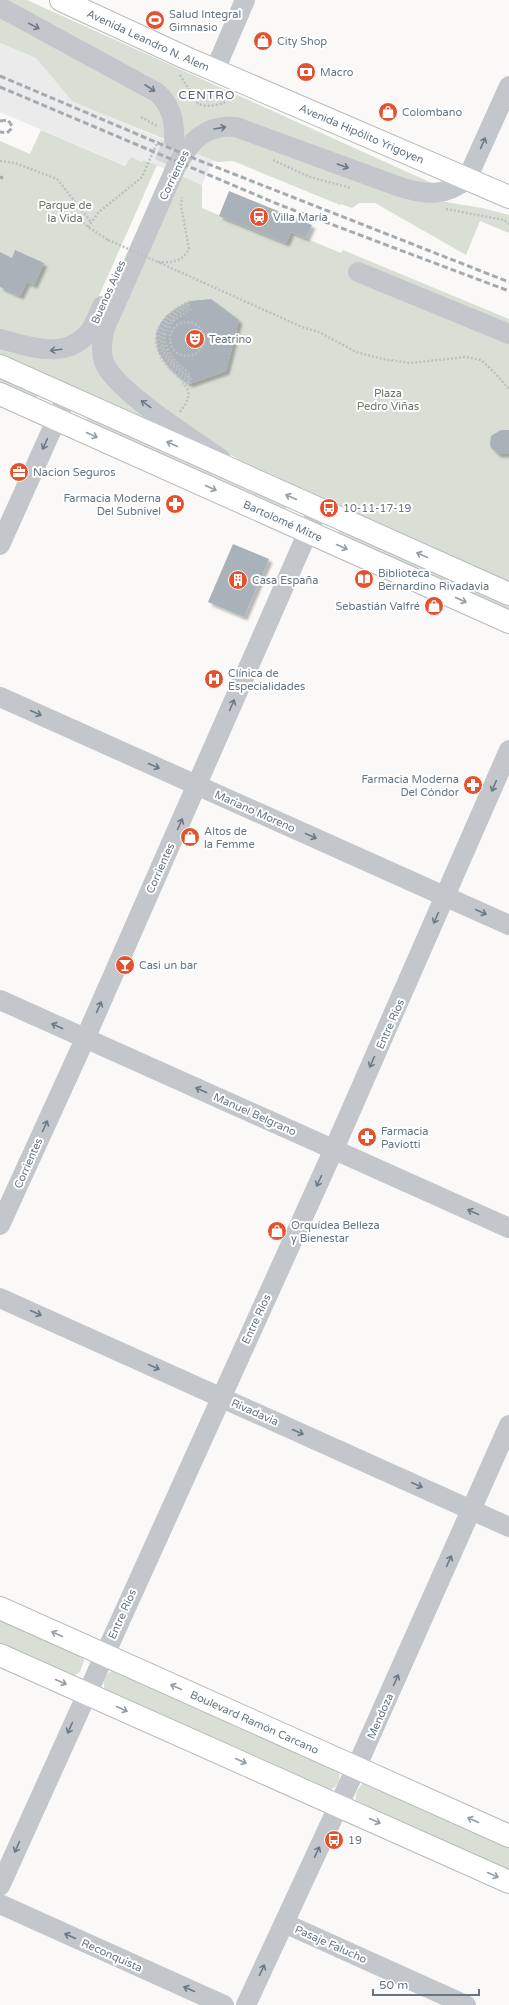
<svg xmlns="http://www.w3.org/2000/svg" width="509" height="2005" viewBox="0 0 509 2005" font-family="'Varela Round',sans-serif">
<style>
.built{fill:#eaebea}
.green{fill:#dadfd6}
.building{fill:#a9b2b8;filter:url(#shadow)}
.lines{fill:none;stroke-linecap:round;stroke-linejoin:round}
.minor-tunnel{stroke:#d5d8da;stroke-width:20;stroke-dasharray:20 10;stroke-linecap:butt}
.major-casing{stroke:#b6bbbf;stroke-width:24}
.path{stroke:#bdc0c2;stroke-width:2.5;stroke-dasharray:2 2;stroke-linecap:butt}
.minor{stroke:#c3c7cb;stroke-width:20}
.major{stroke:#fff;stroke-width:22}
.rail{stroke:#a4abb0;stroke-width:3;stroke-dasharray:6 3;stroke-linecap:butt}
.path-bridge{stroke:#bdc0c2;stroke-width:2.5;stroke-dasharray:2 2;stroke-linecap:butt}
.oneway{stroke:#6a7a86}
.oneway2{stroke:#939fa8}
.labels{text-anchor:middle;stroke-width:4;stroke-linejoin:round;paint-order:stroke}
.poi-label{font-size:11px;fill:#657682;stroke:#fff;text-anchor:start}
.street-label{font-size:11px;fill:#657682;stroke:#fff}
.park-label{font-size:11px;fill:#687a64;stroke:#fff}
.neighbourhood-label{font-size:12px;letter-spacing:1px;fill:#57646d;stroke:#fff}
</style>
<defs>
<filter id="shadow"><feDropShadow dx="3.5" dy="3.5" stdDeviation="1" flood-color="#0004"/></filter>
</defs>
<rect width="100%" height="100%" fill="#faf9f7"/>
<!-- built -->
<path class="built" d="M 0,43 L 36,58 L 73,102 L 213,160 L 202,185 L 144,160 L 142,162 L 126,166 L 0,112 Z"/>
<!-- green -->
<g class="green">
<path d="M 0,0 L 27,0 L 434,184 L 426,188 L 253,127 L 182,144 L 179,118 Z"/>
<path d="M 0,13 L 160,104 L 167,140 L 73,102 L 36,58 L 0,43 Z"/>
<path d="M 41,130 L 125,166 L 131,157 L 142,162 L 143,160 L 157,165 L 87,323 L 60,344 L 0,335 L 0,141 L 30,154 Z"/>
<path d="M 222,132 L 416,197 L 482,208 L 509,215 L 509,233 L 480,221 L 466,255 L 375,203 L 359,203 L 352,208 L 341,204 L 340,205 L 233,161 L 217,162 L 191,151 Z"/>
<path d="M 179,175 L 202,185 L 202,208 L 286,243 L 291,232 L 341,253 L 343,250 L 509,319 L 509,585 L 259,473 L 180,422 L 118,375 L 108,346 Z"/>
<path d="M 96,342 L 176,434 L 0,356 L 0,343 Z"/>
<path d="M 0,374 L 38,394 L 36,399 L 0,386 Z"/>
<path d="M 88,417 L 287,506 L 285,511 L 86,421 Z"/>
<path d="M 339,530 L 509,602 L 509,613 L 338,535 Z"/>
<path d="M 0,1617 L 82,1655 L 84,1661 L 80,1672 L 72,1677 L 0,1646 Z"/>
<path d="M 114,1670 L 339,1772 C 341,1780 337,1789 328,1790 L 105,1691 C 102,1682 105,1673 114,1670 Z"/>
<path d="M 366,1782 L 509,1845 L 509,1872 L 356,1802 C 354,1794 358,1786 366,1782 Z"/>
</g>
<!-- building -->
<g class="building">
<path d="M 229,191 L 312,225 L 306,238 L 291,232 L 286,243 L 219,216 Z"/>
<path d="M 15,250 L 44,263 L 34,285 L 27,282 L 20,296 L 0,287 L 0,252 L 12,258 Z"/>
<path d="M 211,299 L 239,320 L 226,371 L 189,384 L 179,377 L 166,364 L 158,351 L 156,334 L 160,324 L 167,315 L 177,308 L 190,301 Z"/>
<path d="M 501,430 L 509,430 L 509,454 L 498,454 L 491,448 L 490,444 L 491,436 Z"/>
<path d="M 233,544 L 269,559 L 244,617 L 208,602 Z"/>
</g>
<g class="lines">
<!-- minor-tunnel -->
<path class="minor-tunnel" d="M 164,163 L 174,139"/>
<defs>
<g id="major">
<path id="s1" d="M 61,0 L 184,57 L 509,197"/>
<path d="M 0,366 L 509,594"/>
<path id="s2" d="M 0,394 L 509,622"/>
<path id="s3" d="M 0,1608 L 509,1836"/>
<path d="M 0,1655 L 509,1882"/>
</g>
</defs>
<!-- major casing -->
<use href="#major" class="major-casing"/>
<!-- path -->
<g class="path">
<path d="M 180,75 L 198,104 C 206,107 217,106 225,102 C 228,101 230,98 232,97"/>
<path d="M 141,117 L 157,126"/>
<path d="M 273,160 L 310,177 L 351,188"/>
<path d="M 0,161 L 15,163 L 57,179 L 91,222"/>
<path d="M 446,209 L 504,220 L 509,224"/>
<path d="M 77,217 L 88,227 L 108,240"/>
<path d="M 88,227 L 99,212 L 142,177 L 158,141"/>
<path d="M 158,262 C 171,263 182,262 189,249 L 181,206 L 182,197"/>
<path d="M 160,263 L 302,327 L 319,332 L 356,352 L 383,359 L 410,363 L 466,357 L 481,360 L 493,371 L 509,389"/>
<path d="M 190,301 C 142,324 148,357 189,384 L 191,377 L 188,376 L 189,373 C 176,364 166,353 165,336 L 172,322 L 191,309"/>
<path d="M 188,304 C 143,326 155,357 190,382"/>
<path d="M 190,305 C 148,327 155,355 191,380"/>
<path d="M 188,308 C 151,328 159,353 188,376"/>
<circle cx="187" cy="339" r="17"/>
<path d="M 180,412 C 187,402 194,392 182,383"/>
</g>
<!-- minor -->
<g class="minor">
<path d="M 0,7 L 156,92 C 171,104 175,121 174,139"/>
<path d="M 215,70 L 245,0"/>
<path d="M 358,272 L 509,334"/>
<path d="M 0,339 C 31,347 66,361 90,331 C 95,324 98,314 102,306"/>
<path d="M 221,459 C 194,440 113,389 104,362 C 100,350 102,339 105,328 L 176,167 C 190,142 204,124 236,127 L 400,187 C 426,195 445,197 467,179 L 509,86"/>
<path d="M 0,545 L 67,396"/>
<path d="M 0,697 L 509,925"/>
<path d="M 0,1000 L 509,1228"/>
<path d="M 0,1225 L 85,1039 L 318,509"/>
<path d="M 0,1298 L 509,1527"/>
<path d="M 0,1886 L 334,1149 L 509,750"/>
<path d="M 0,1904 L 224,2005"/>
<path d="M 284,1923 L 466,2005"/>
<path d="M 246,2005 L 356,1768 L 509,1425"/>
</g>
<!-- major -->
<use href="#major" class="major"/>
<!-- rail -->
<g class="rail">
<path d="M 0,76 L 198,160 L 509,282"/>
<path d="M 0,87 L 280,205 L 509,291"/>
<path d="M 0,121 L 8,120 L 12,126 L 11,129 L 7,133 L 0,132"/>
<path d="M 0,177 L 3,178"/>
</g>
<!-- path-bridge -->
<path class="path-bridge" d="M 108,240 L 158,262"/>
</g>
<!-- one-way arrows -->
<defs><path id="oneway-shaft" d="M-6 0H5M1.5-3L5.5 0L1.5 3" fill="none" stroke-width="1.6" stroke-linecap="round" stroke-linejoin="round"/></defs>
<g class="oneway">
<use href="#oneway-shaft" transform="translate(34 26) rotate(28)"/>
<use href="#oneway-shaft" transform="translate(150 88) rotate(33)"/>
<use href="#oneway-shaft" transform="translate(220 128) rotate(-10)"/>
<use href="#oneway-shaft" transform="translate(483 143) rotate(-66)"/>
<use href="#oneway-shaft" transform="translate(343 166) rotate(20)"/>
<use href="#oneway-shaft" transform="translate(56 350) rotate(173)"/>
<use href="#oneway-shaft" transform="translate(146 404) rotate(-144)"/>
<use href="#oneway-shaft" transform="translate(45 444) rotate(114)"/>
<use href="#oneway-shaft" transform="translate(232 705) rotate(-66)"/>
<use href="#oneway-shaft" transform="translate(36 713) rotate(24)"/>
<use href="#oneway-shaft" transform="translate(154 766) rotate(24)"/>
<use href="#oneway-shaft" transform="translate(494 786) rotate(113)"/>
<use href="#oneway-shaft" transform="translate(180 824) rotate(-66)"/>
<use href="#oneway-shaft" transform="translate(311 836) rotate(24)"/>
<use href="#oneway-shaft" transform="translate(481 912) rotate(24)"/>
<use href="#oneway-shaft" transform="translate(436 918) rotate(114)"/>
<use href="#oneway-shaft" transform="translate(99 1007) rotate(-66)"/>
<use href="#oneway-shaft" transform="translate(57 1026) rotate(-156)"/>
<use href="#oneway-shaft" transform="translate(372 1062) rotate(114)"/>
<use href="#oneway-shaft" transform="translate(201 1090) rotate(-156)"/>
<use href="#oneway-shaft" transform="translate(45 1126) rotate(-66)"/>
<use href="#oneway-shaft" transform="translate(319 1181) rotate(115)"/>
<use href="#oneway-shaft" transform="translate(473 1212) rotate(-156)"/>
<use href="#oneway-shaft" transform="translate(36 1313) rotate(24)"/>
<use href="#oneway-shaft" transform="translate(154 1367) rotate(24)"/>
<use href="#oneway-shaft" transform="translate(298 1432) rotate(24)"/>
<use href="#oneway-shaft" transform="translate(417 1485) rotate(24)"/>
<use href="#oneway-shaft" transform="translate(449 1561) rotate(-66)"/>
<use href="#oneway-shaft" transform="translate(396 1680) rotate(-66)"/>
<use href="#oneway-shaft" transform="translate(70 1728) rotate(114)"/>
<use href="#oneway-shaft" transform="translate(17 1847) rotate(114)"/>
<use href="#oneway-shaft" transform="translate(317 1852) rotate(-65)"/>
<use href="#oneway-shaft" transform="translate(70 1936) rotate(-156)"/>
<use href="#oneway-shaft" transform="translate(262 1970) rotate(-65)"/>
<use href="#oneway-shaft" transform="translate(189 1989) rotate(-156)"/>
</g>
<g class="oneway2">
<use href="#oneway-shaft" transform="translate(92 435) rotate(24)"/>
<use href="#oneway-shaft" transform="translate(172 444) rotate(-156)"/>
<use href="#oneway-shaft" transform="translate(211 488) rotate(24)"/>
<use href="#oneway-shaft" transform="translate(291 497) rotate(-156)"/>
<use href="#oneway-shaft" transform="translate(342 547) rotate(24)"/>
<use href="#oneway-shaft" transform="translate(422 555) rotate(-156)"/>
<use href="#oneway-shaft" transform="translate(461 600) rotate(24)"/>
<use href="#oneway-shaft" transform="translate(57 1634) rotate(-156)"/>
<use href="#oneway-shaft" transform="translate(61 1682) rotate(24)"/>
<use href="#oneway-shaft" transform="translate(176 1687) rotate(-156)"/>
<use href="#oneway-shaft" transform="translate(122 1709) rotate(24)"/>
<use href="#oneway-shaft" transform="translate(241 1761) rotate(24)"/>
<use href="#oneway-shaft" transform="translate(473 1820) rotate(-156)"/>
<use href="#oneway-shaft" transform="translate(375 1821) rotate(24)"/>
<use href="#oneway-shaft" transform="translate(493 1875) rotate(24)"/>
</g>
<!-- icons -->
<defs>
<symbol id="stadium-disc" viewBox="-11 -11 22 22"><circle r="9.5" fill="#e3522e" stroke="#fff"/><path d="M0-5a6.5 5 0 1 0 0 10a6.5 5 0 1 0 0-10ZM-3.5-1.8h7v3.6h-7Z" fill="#fff"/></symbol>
<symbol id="shop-disc" viewBox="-11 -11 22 22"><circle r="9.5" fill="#e3522e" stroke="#fff"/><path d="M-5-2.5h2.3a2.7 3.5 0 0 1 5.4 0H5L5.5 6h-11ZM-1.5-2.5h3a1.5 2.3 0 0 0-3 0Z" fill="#fff"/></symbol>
<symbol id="bank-disc" viewBox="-11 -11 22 22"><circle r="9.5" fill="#e3522e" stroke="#fff"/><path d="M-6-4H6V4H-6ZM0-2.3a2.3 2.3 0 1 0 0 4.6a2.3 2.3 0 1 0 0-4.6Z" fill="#fff"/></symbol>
<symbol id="station-disc" viewBox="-11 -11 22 22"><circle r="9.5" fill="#e3522e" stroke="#fff"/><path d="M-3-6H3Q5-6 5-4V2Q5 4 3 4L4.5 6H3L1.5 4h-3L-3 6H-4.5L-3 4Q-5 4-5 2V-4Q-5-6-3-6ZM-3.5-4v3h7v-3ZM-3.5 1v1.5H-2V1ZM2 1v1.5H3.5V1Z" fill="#fff"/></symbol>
<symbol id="theatre-disc" viewBox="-11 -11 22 22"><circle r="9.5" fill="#e3522e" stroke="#fff"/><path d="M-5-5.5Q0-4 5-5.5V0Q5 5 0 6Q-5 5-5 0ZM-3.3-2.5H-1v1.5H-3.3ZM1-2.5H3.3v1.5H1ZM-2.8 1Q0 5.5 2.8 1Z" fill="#fff"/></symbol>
<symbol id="office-disc" viewBox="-11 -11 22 22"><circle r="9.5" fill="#e3522e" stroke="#fff"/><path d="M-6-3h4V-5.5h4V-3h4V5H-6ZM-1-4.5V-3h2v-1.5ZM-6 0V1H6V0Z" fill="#fff"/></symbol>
<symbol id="pharmacy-disc" viewBox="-11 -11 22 22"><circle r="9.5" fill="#e3522e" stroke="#fff"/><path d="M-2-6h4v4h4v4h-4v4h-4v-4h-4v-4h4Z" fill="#fff"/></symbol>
<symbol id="bus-disc" viewBox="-11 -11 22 22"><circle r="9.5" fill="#e3522e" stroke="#fff"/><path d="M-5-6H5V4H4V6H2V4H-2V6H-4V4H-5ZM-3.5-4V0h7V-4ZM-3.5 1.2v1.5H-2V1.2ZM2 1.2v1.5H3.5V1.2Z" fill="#fff"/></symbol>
<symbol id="library-disc" viewBox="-11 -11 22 22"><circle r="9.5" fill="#e3522e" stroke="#fff"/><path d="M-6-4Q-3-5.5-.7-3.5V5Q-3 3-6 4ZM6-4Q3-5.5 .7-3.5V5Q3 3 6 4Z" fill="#fff"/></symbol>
<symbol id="building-disc" viewBox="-11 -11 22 22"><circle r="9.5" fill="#e3522e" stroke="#fff"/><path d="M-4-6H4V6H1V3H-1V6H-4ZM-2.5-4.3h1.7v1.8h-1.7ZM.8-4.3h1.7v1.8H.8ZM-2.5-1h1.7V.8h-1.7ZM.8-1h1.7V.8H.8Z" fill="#fff"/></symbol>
<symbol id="hospital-disc" viewBox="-11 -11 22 22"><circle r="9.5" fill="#e3522e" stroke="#fff"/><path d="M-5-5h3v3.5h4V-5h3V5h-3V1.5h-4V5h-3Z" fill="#fff"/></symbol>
<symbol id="bar-disc" viewBox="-11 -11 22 22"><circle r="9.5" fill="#e3522e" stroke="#fff"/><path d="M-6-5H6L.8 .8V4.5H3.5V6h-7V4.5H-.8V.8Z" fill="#fff"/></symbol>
</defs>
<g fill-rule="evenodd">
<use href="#stadium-disc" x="144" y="9" width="22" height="22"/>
<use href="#shop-disc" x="252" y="30" width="22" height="22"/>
<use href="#bank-disc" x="295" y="61" width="22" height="22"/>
<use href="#shop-disc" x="377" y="101" width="22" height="22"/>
<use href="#station-disc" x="248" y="206" width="22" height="22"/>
<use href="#theatre-disc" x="184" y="328" width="22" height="22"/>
<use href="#office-disc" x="8" y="461" width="22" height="22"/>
<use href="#pharmacy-disc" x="164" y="493" width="22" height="22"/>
<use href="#bus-disc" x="318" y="497" width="22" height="22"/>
<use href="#library-disc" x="353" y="568" width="22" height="22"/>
<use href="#building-disc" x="227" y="569" width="22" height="22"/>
<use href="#shop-disc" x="423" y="595" width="22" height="22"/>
<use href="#hospital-disc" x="203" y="668" width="22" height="22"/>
<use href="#pharmacy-disc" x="462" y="774" width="22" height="22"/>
<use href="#shop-disc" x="179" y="826" width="22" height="22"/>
<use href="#bar-disc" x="114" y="954" width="22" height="22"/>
<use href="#pharmacy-disc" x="356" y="1126" width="22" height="22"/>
<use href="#shop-disc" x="266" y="1220" width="22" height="22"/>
<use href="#bus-disc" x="323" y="1829" width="22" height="22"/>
</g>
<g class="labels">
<!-- poi labels -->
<g class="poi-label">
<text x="169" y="18">Salud Integral<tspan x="169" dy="13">Gimnasio</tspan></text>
<text x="277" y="45">City Shop</text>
<text x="320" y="76">Macro</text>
<text x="402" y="116">Colombano</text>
<text x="273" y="221">Villa María</text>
<text x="209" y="343">Teatrino</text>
<text x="33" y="476">Nacion Seguros</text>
<text x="161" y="502" text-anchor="end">Farmacia Moderna<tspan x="161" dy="13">Del Subnivel</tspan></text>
<text x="343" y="512">10-11-17-19</text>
<text x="378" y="577">Biblioteca<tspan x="378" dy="13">Bernardino Rivadavia</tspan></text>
<text x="252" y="584">Casa España</text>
<text x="420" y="610" text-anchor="end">Sebastián Valfré</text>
<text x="228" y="677">Clínica de<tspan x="228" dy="13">Especialidades</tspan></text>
<text x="459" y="783" text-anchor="end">Farmacia Moderna<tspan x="459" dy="13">Del Cóndor</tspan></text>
<text x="204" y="835">Altos de<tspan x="204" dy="13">la Femme</tspan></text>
<text x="139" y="969">Casi un bar</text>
<text x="381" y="1135">Farmacia<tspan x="381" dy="13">Paviotti</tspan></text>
<text x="291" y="1229">Orquídea Belleza<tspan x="291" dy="13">y Bienestar</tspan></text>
<text x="348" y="1844">19</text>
</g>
<!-- street labels -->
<g class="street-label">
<text dy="4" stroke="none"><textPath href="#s1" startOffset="96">Avenida Leandro N. Alem</textPath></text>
<text dy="4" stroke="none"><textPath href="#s1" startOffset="329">Avenida Hipólito Yrigoyen</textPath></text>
<text transform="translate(174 175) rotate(-64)" y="4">Corrientes</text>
<text transform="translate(108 292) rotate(-66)" y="4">Buenos Aires</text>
<text dy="4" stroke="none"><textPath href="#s2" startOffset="310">Bartolomé Mitre</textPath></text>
<text transform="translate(255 811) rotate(24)" y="4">Mariano Moreno</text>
<text transform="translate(160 868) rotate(-66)" y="4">Corrientes</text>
<text transform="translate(390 1024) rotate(-66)" y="4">Entre Ríos</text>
<text transform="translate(255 1114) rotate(24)" y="4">Manuel Belgrano</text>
<text transform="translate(28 1163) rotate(-66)" y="4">Corrientes</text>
<text transform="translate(256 1319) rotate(-65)" y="4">Entre Ríos</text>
<text transform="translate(255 1412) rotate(24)" y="4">Rivadavia</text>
<text transform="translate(122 1614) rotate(-66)" y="4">Entre Ríos</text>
<text transform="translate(380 1716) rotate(-66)" y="4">Mendoza</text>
<text dy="4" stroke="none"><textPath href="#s3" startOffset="279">Boulevard Ramón Carcano</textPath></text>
<text transform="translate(331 1944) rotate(24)" y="4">Pasaje Falucho</text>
<text transform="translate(112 1955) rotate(24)" y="4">Reconquista</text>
</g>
<!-- park labels -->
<g class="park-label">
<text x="65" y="209">Parque de<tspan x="65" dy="13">la Vida</tspan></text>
<text x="388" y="397">Plaza<tspan x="388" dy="13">Pedro Viñas</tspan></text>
</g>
<!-- neighbourhood labels -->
<g class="neighbourhood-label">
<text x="207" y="99">CENTRO</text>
</g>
</g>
<!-- scale -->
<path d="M373 1989v6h106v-6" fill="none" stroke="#657682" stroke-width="2"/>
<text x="379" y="1989" font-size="12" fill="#657682" stroke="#ffffff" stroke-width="3" paint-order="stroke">50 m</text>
</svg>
